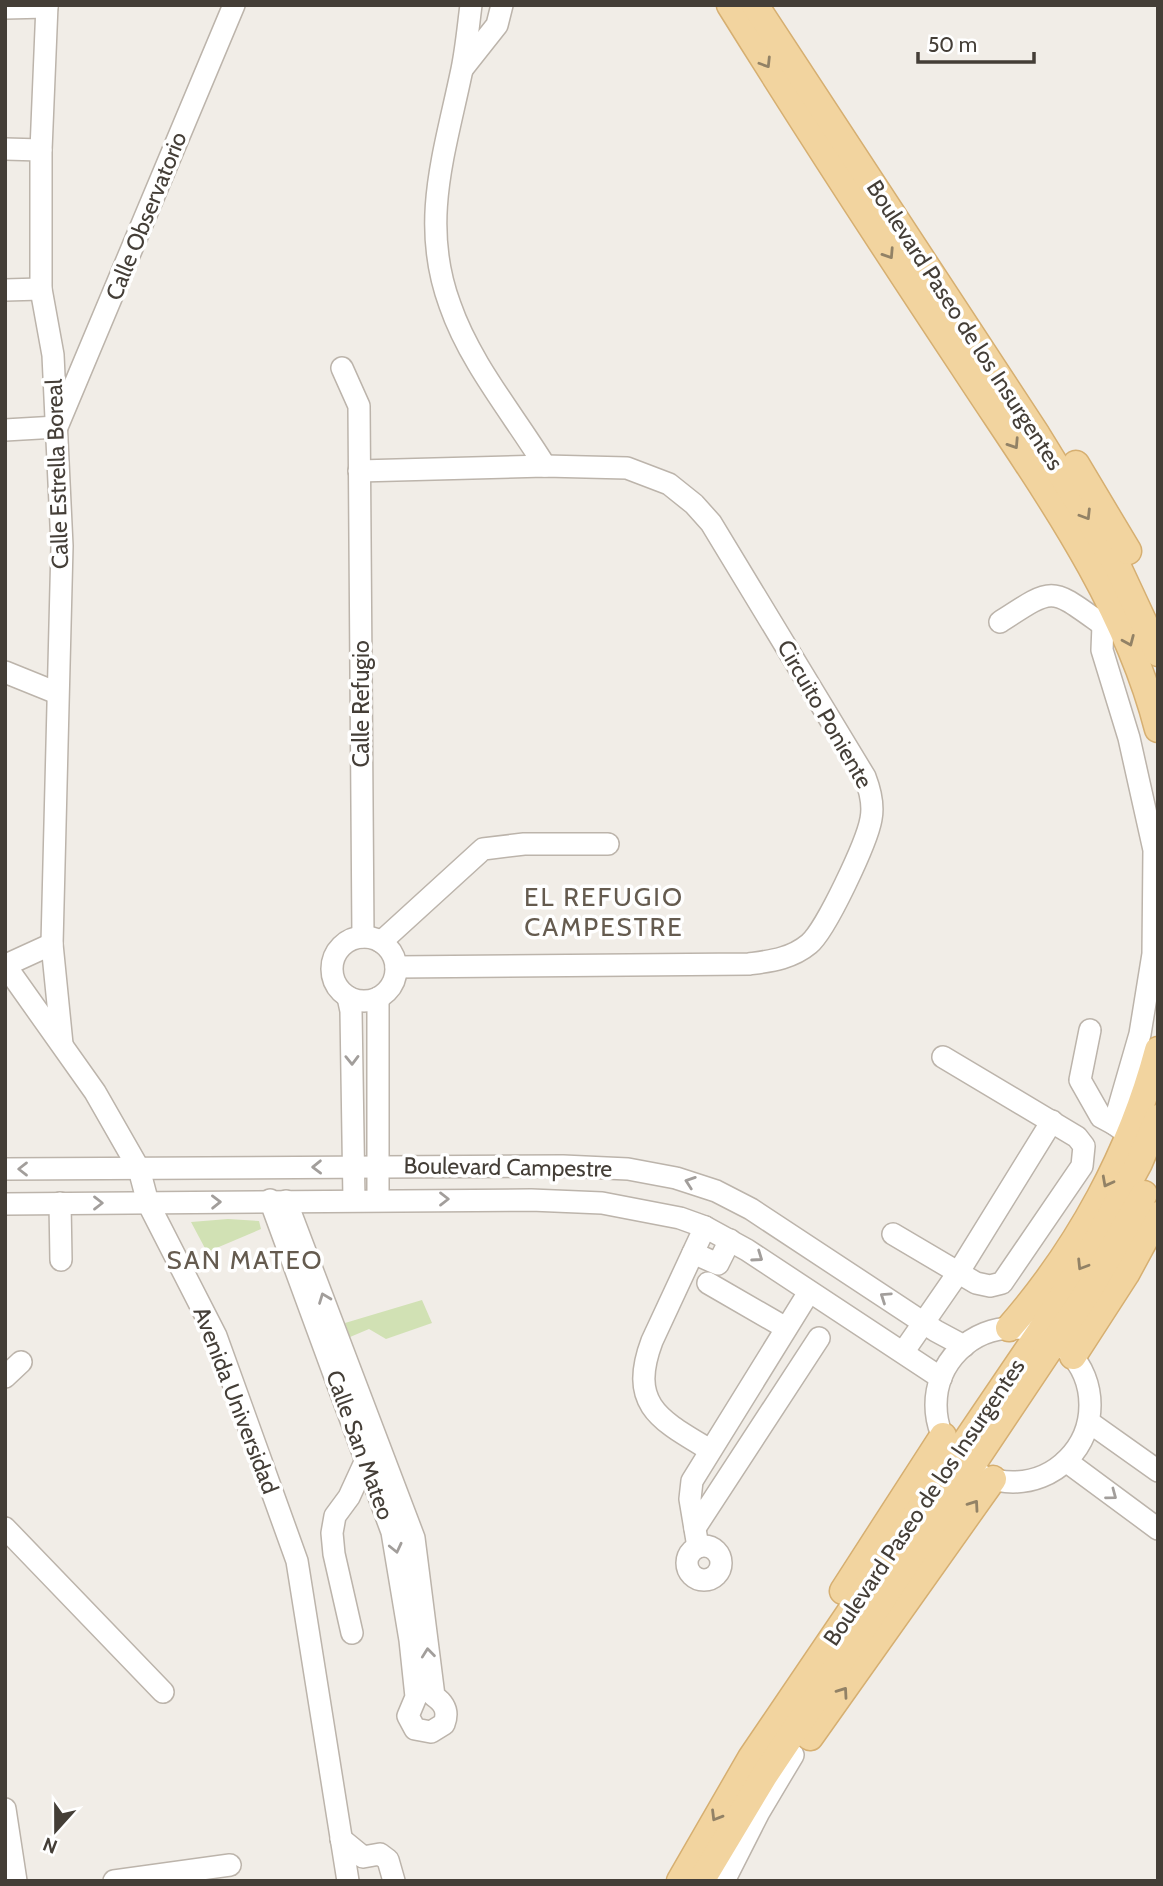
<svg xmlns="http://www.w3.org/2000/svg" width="1163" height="1886" viewBox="0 0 1163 1886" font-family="Cabin,sans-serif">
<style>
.green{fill:#d1e1b4}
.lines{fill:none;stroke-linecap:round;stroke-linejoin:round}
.minor-casing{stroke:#bcb4ab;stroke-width:24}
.major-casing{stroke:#d6af71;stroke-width:29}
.minor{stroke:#fff;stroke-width:21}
.major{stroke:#f2d49f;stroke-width:26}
.oneway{stroke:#928266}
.oneway2{stroke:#a29e9b}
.labels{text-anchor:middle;stroke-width:7;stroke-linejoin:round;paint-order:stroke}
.street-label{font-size:23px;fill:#443e37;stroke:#fff}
.quarter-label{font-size:26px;letter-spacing:2px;fill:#655b4f;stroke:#fff}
</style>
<rect width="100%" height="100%" fill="#f1ede7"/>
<!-- green -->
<g class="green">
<path d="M 228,1219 L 259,1221 L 261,1229 L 207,1252 L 191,1222 Z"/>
<path d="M 422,1300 L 432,1323 L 386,1339 L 369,1329 L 350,1337 L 345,1323 Z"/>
</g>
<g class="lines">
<defs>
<g id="minor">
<path d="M 47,5 L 41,150 L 41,289 L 53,355 L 62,546 L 52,944 L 62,1044"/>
<path d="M 471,5 C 468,28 466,52 461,74 C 444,155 420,224 450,305 C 470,363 513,414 545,466"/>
<path d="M 5,8 L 47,7"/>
<path d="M 463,68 L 497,25 L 502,5"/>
<path d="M 5,149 L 41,150"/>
<path d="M 5,290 L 41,289"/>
<path d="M 342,368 L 359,406 L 363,937"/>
<path d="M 5,430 L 57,427 L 234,5"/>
<path d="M 359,471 L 545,466 L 627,468 L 669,484 L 694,504 L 711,523 L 865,777 C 870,790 874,804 871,819 C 867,842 826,930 809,944 C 791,959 770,961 749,964 L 396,967"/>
<path d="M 1112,605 L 1103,625 L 1102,650 L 1129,738 L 1154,850 L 1153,954 L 1140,1034 L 1114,1124 L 1128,1134"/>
<path d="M 1000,622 C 1055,586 1050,587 1103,625"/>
<path d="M 5,672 L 57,693"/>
<circle cx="364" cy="969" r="32"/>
<path d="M 381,942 L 483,849 L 524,844 L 608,844"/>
<path d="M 5,965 L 95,1092 L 139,1169 L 148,1203 L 216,1336 L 297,1561 L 348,1881"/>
<path d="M 6,965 L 52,944"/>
<path d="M 348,997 L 351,1011 L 354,1200"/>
<path d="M 378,998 L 378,1199"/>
<path d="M 1090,1030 L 1080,1080 L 1101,1117 L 1114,1124"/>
<path d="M 5,1169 L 563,1166 L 628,1169 L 676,1178 L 716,1191 L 751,1209 L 936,1331 L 964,1346"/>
<path d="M 270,1200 L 392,1532 L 410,1640 L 416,1697 L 408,1716 L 415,1729 L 431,1732 L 444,1724 C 449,1711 444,1703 434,1696 L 414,1538 L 286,1201"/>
<path d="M 60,1203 L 61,1260"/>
<path d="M 5,1204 L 531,1200 L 602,1203 L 680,1218 L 705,1227 L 747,1250 L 941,1378"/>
<path d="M 705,1227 L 652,1341 C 628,1405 660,1420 710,1450"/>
<path d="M 893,1234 L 976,1283 L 990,1286 L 1002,1283 L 1082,1166 L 1084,1146 L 1077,1137 L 943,1057"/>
<path d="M 693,1253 L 718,1264 L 730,1240"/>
<path d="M 708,1283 L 786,1328"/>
<circle cx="1013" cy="1405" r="77"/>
<path d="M 904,1351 L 958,1273 L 1052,1121"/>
<path d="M 5,1377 L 21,1362"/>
<path d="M 1089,1422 L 1158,1471"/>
<path d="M 1066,1461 L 1158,1529"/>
<path d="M 5,1528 L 163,1692"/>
<path d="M 695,1528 L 819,1338"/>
<circle cx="704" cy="1563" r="17"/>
<path d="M 698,1547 L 690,1499 L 692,1481 L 809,1292"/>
<path d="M 352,1633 L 334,1554 L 332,1533 L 335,1516 L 349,1497 L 366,1460 L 371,1458"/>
<path d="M 5,1809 L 16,1881"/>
<path d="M 341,1839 L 363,1857 L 380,1854 L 388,1860 L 394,1881"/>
<path d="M 114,1881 L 230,1865"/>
<path d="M 724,1881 L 759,1812 L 793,1755"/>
</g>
<g id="major">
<path d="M 730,5 C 806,127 884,247 963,366 C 1038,481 1123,594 1158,729"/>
<path d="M 755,5 L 1037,435 L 1117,565 L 1158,653"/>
<path d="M 1076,464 L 1128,551"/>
<path d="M 1009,1328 C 1079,1248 1131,1152 1158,1050"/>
<path d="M 1073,1356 L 1126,1274 L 1158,1215"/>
<path d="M 843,1591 L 943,1436"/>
<path d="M 810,1737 L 993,1479"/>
<path d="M 680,1881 L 751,1758 L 1040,1332 L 1094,1246 L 1139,1163 L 1158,1118"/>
<path d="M 701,1881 L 764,1776 L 1089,1290 L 1144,1194"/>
</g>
</defs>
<!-- minor casing -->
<use href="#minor" class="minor-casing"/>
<!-- major casing -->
<use href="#major" class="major-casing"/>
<!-- minor -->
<use href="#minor" class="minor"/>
<!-- major -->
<use href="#major" class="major"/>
</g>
<!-- one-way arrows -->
<defs><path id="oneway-chevron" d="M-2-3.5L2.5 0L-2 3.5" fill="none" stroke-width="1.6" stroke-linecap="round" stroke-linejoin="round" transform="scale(1.75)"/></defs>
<g class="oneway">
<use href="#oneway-chevron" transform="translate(766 63) rotate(58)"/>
<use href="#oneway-chevron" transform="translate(889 254) rotate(57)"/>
<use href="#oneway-chevron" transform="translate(1014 444) rotate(57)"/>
<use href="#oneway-chevron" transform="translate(1086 515) rotate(58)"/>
<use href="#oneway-chevron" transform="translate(1129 641) rotate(67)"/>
<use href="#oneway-chevron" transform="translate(1107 1182) rotate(118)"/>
<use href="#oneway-chevron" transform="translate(1082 1265) rotate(122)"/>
<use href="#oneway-chevron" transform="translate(974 1505) rotate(-55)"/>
<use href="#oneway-chevron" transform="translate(843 1692) rotate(-55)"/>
<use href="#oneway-chevron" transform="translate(716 1816) rotate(121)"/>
</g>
<g class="oneway2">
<use href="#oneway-chevron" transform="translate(352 1060) rotate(89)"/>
<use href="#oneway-chevron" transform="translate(317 1167) rotate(179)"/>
<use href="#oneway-chevron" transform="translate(23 1169) rotate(180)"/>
<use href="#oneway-chevron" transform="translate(690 1182) rotate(-161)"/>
<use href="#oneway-chevron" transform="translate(444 1199)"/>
<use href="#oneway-chevron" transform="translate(216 1202) rotate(-1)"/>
<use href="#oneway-chevron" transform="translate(98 1203)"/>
<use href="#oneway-chevron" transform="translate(758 1257) rotate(35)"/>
<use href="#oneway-chevron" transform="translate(885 1297) rotate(-146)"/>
<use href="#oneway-chevron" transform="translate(324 1298) rotate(-111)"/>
<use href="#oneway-chevron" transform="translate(1112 1495) rotate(37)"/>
<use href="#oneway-chevron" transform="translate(396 1548) rotate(77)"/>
<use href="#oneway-chevron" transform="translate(428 1653) rotate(-96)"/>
</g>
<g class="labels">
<!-- street labels -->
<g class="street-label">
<text transform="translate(146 216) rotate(-68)" y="8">Calle Observatorio</text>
<text transform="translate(965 325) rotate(57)" y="8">Boulevard Paseo de los Insurgentes</text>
<text transform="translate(57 474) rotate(-92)" y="8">Calle Estrella Boreal</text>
<text transform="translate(361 704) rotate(-90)" y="8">Calle Refugio</text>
<text transform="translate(825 714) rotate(60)" y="8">Circuito Poniente</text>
<text transform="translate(508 1167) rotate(1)" y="8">Boulevard Campestre</text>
<text transform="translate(236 1400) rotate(69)" y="8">Avenida Universidad</text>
<text transform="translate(360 1445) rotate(70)" y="8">Calle San Mateo</text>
<text transform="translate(924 1502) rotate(-56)" y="8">Boulevard Paseo de los Insurgentes</text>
</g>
<!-- quarter labels -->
<g class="quarter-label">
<text x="604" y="906">EL REFUGIO<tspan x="604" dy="30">CAMPESTRE</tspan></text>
<text x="245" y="1269">SAN MATEO</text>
</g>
</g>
<!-- border -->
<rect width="1163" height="1886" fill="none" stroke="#443e37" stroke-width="14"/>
<!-- north arrow -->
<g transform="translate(56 1830) rotate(201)" stroke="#ffffff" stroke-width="5" paint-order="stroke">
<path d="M0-5L12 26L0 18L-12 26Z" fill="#443e37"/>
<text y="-10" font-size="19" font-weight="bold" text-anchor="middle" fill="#443e37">N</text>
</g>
<!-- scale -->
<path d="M918 52v10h116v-10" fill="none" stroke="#443e37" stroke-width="3.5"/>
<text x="928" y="52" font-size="21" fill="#443e37" stroke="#ffffff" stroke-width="5" paint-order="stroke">50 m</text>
</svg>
